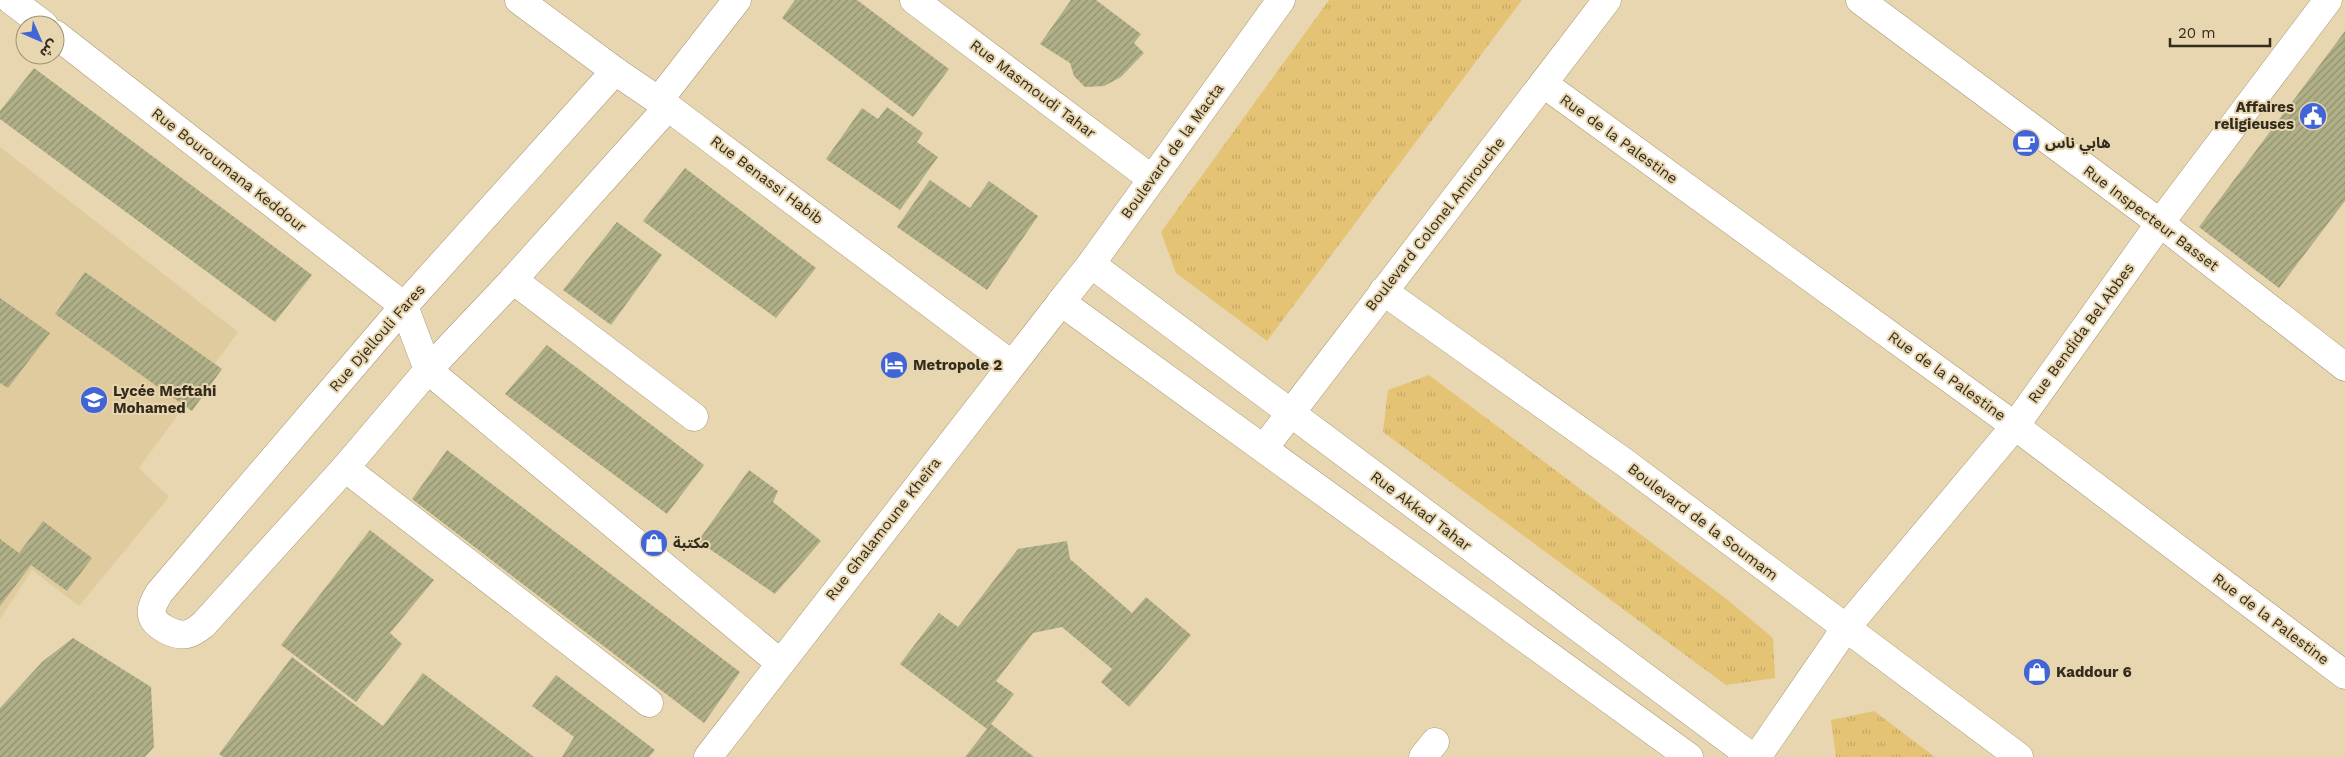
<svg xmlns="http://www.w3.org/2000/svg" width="2345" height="757" viewBox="0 0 2345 757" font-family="'Work Sans','Noto Sans Arabic',sans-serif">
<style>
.built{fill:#dfcb9d}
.grass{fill:url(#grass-tufts)}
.building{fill:url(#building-hatch)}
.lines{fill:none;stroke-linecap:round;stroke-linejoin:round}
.minor-casing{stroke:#a99975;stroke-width:29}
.major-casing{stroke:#a99975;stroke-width:29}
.minor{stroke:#fff;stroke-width:28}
.major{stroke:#fff;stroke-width:28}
.labels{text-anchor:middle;stroke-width:4;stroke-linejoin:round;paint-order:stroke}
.street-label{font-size:15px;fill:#332c1d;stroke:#e7d6b0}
.poi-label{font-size:15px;font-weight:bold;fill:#332c1d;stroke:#e7d6b0;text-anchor:start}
</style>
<defs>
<pattern id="grass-tufts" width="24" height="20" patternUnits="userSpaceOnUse" patternTransform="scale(1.25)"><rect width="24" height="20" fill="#e4c374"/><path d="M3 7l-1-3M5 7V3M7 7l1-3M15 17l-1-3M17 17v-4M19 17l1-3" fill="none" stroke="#c4a864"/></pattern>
<pattern id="building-hatch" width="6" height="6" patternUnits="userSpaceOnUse" patternTransform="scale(1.25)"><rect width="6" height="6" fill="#b0b088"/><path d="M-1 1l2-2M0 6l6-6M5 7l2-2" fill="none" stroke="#908f6f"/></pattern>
</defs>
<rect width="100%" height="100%" fill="#e7d6b0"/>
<!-- built -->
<path class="built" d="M 0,147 L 238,332 L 139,468 L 169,497 L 79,606 L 32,570 L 0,619 Z"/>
<!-- grass -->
<g class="grass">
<path d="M 1329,0 L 1522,0 L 1267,341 L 1176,273 L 1161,232 Z"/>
<path d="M 1429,375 L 1729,601 L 1773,638 L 1775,678 L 1726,685 L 1383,432 L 1388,390 Z"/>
<path d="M 1874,711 L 1935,757 L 1836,757 L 1831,720 Z"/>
</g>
<!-- building -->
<g class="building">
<path d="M 795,0 L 857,0 L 949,69 L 913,117 L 782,18 Z"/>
<path d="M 1071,0 L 1096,0 L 1141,34 L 1134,43 L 1144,53 L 1121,77 L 1104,86 L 1085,87 L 1074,76 L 1070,63 L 1040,44 Z"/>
<path d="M 2345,31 L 2345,201 L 2279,288 L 2199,227 Z"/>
<path d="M 34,68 L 312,275 L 275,322 L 0,119 L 0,111 Z"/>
<path d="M 887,107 L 923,133 L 917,142 L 938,157 L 900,210 L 826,159 L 862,108 L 878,119 Z"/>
<path d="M 685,168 L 816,268 L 776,318 L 643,221 Z"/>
<path d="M 930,180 L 970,208 L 989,181 L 1038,216 L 987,290 L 897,227 Z"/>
<path d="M 617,222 L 662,255 L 611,325 L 563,290 Z"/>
<path d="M 85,272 L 222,369 L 192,411 L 55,314 Z"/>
<path d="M 0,298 L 50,333 L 8,388 L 0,383 Z"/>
<path d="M 547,345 L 704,465 L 667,514 L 505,394 Z"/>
<path d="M 447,450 L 740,672 L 704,723 L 412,499 Z"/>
<path d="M 749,470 L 778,491 L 773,502 L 821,541 L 775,594 L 698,541 Z"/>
<path d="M 43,521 L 92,558 L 67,591 L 31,565 L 0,606 L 0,539 L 19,553 Z"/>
<path d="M 370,530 L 434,580 L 390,633 L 402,644 L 356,702 L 281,645 Z"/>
<path d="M 1067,541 L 1070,559 L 1132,613 L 1146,597 L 1191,635 L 1129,707 L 1101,682 L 1112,669 L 1062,627 L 1033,633 L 996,681 L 1014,694 L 991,724 L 1034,757 L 965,757 L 987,729 L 900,664 L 939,613 L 958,627 L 1018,549 Z"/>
<path d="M 73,638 L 151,687 L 154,747 L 145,757 L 0,757 L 0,708 L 42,662 Z"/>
<path d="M 292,657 L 383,726 L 423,673 L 534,757 L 223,757 L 219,754 Z"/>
<path d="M 556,675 L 655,750 L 649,757 L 562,757 L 574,737 L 532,706 Z"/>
</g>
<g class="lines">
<defs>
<g id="minor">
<path d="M 11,0 L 44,25"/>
<path d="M 519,0 L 615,71 L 668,107 L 1011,364"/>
<path d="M 914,0 L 1152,179"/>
<path d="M 1860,0 L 2160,223 L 2345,367"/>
<path d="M 55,34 L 404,306 L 428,370 L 779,662"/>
<path d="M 615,71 L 404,306 L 159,593 C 156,599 150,608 152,615 C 154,626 176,637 187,634 C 193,633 199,628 204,624 L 345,468 L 428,370 L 513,280 L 668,107"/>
<path d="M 1544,84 L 2015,426 L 2345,675"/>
<path d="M 659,100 L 737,0"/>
<path d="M 513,280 L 694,417"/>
<path d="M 1383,291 L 1624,462 L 2019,757"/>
<path d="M 345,468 L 649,703"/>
<path d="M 708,757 L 1061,302"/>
<path d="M 1423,757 L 1435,742"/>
<path d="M 1757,757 L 1845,629 L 2015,426 L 2160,223 L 2328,0"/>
</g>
<g id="major">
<path d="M 1281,0 L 1091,264 L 1061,302 L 1689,757"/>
<path d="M 1091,264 L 1752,757"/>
<path d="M 1264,448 L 1607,0"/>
</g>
</defs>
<!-- minor casing -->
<use href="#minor" class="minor-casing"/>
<!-- major casing -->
<use href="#major" class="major-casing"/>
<!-- minor -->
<use href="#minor" class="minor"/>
<!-- major -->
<use href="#major" class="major"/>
</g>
<!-- icons -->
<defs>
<symbol id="civic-disc" viewBox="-11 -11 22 22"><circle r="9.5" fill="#4165d7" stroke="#e7d6b0"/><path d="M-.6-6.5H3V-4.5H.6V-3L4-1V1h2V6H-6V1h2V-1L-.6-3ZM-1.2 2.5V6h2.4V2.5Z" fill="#fff"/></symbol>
<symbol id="cafe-disc" viewBox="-11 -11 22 22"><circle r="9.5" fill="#4165d7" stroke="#e7d6b0"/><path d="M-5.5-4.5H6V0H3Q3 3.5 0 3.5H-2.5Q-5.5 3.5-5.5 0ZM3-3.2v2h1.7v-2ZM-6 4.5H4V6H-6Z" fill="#fff"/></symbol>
<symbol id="hotel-disc" viewBox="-11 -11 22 22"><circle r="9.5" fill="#4165d7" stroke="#e7d6b0"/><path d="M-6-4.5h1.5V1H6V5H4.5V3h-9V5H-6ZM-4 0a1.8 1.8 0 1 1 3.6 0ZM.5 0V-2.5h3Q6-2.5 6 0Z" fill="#fff"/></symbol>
<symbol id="school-disc" viewBox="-11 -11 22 22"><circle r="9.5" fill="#4165d7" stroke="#e7d6b0"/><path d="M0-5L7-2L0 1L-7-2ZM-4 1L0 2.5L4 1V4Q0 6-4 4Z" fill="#fff"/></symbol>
<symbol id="shop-disc" viewBox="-11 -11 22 22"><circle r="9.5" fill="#4165d7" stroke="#e7d6b0"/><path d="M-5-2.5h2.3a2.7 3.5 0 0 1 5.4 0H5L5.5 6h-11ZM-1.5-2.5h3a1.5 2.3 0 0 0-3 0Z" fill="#fff"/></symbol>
</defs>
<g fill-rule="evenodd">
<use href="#civic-disc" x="2297" y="100" width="32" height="32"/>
<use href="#cafe-disc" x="2010" y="127" width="32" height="32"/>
<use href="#hotel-disc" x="878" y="349" width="32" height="32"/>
<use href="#school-disc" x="78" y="384" width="32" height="32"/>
<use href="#shop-disc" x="638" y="527" width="32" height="32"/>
<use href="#shop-disc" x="2021" y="656" width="32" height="32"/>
</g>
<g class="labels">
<!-- street labels -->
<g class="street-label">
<text transform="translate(1033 89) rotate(37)" y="5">Rue Masmoudi Tahar</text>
<text transform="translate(1619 139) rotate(36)" y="5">Rue de la Palestine</text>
<text transform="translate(1172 151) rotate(-54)" y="5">Boulevard de la Macta</text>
<text transform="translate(229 170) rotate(38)" y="5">Rue Bouroumana Keddour</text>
<text transform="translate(767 180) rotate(37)" y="5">Rue Benassi Habib</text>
<text transform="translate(2151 218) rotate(37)" y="5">Rue Inspecteur Basset</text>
<text transform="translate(1435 224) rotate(-52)" y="5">Boulevard Colonel Amirouche</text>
<text transform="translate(2081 333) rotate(-54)" y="5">Rue Bendida Bel Abbes</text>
<text transform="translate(377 338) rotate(-49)" y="5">Rue Djellouli Fares</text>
<text transform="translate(1947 376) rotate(36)" y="5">Rue de la Palestine</text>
<text transform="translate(1421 511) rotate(37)" y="5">Rue Akkad Tahar</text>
<text transform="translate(1703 522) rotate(37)" y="5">Boulevard de la Soumam</text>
<text transform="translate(883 529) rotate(-52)" y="5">Rue Ghalamoune Kheïra</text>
<text transform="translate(2271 619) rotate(37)" y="5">Rue de la Palestine</text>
</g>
<!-- poi labels -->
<g class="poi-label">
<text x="2294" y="112" text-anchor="end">Affaires<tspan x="2294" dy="17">religieuses</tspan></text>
<text x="2045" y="148">هابي ناس</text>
<text x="913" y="370">Metropole 2</text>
<text x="113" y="396">Lycée Meftahi<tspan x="113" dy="17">Mohamed</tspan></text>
<text x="673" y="548">مكتبة</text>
<text x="2056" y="677">Kaddour 6</text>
</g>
</g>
<!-- north arrow -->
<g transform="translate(40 40) rotate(135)"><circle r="24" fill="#e7d6b0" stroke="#9f9275"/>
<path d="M0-4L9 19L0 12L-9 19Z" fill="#4165d7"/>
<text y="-8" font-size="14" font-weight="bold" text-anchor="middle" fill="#332c1d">ش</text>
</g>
<!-- scale -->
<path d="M2170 38v8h100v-8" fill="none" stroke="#332c1d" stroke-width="2.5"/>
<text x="2178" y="38" font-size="15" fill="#332c1d" stroke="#e7d6b0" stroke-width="4" paint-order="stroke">20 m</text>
</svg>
